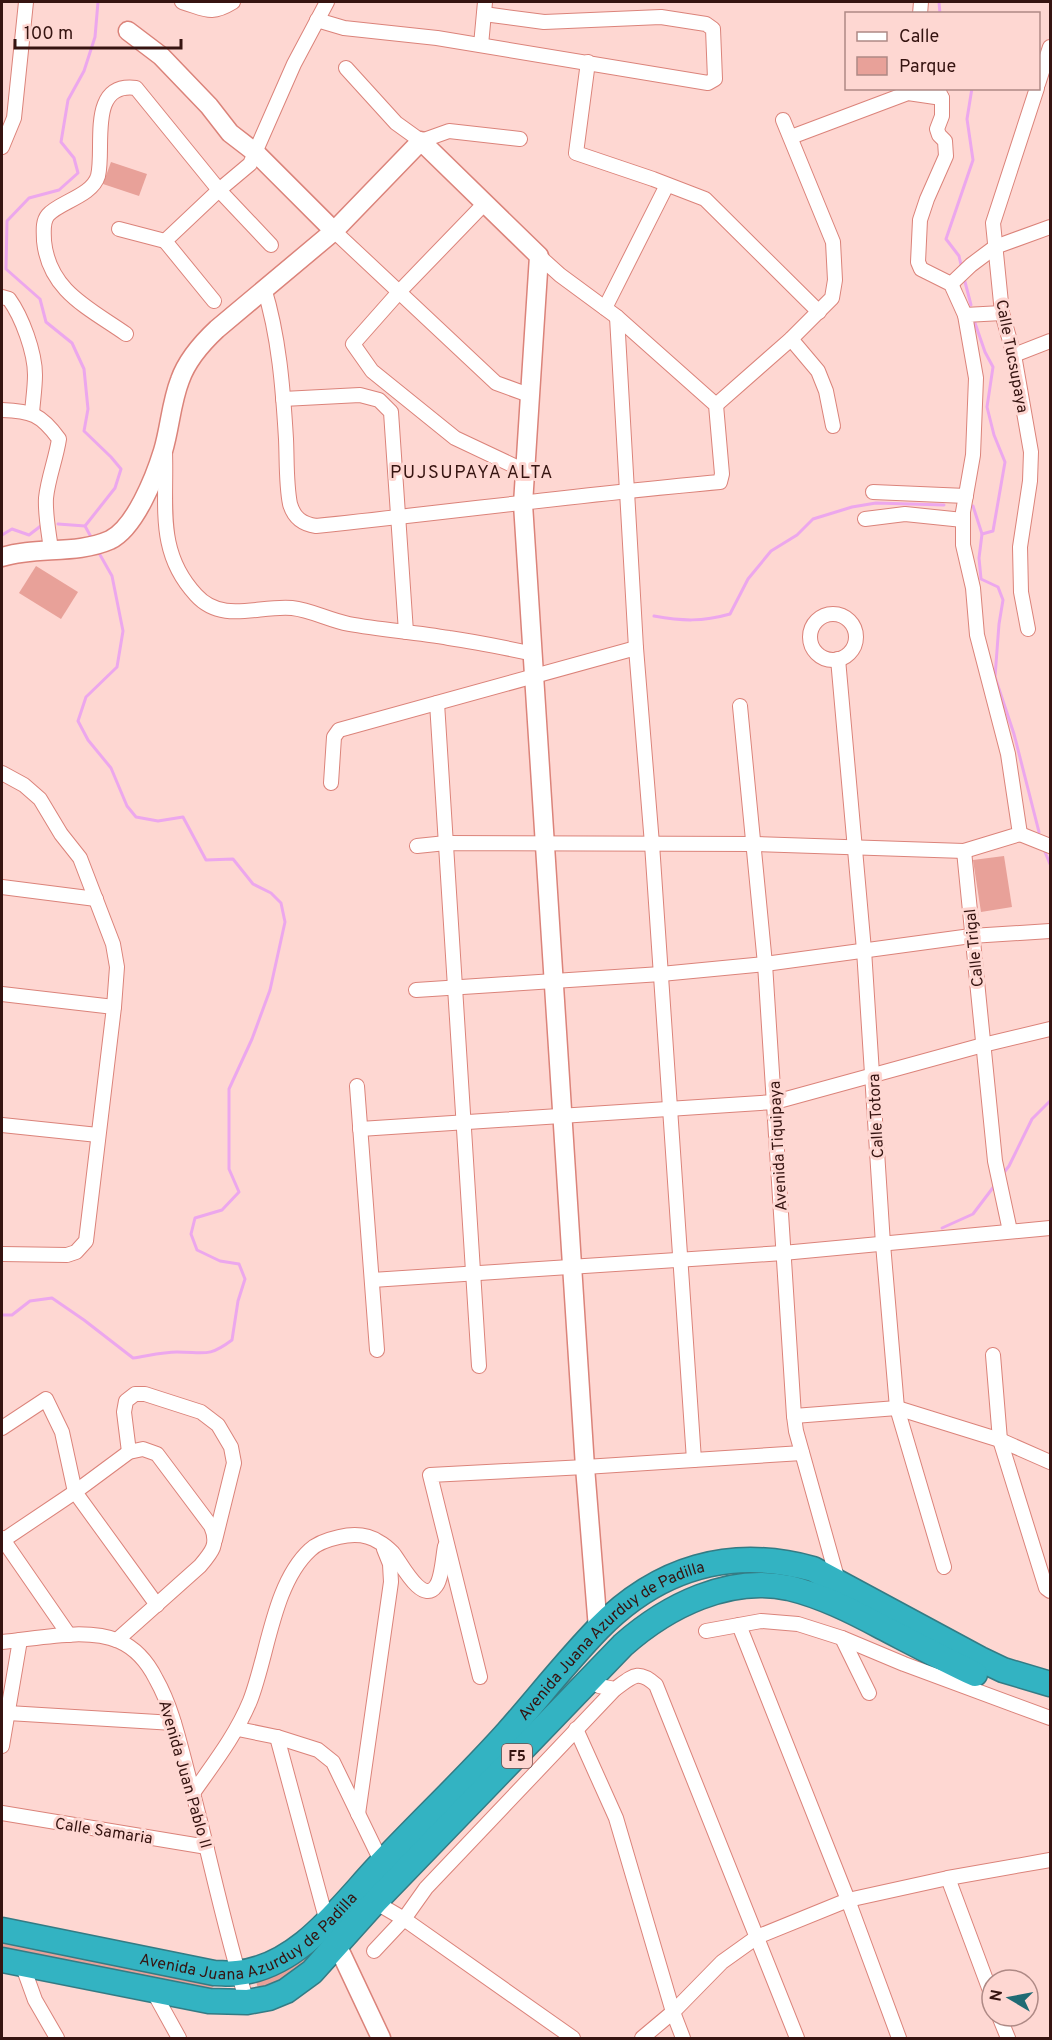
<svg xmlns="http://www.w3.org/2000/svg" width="1052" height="2040" viewBox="0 0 1052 2040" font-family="Overpass,sans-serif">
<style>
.green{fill:#e8a199}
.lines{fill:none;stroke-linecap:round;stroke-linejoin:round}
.stream{stroke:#eca7ed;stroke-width:3}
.street-casing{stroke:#db837a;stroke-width:16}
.secondary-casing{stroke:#db837a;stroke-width:21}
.highway-casing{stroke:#347b84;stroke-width:27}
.street{stroke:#fff;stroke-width:14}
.secondary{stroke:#fff;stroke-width:18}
.highway{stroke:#33b3c2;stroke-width:24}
.labels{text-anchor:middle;stroke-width:6;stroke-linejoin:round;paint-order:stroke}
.shield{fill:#fed7d2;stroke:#724e4b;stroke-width:1.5}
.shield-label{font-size:15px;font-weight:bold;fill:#361411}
.street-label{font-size:16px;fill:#361411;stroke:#fed7d2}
.neighbourhood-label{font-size:18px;letter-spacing:1.5px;fill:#361411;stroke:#fed7d2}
</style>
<rect width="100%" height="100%" fill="#fed7d2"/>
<!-- green -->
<g class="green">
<path d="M 111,162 L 147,174 L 139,196 L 103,184 Z"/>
<path d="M 36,566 L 78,592 L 61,619 L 19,593 Z"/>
<path d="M 1004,856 L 1012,907 L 981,912 L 973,860 Z"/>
<path d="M 2,1939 L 217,1983 L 209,1991 L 2,1952 Z"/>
<path d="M 315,1943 L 323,1947 L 278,1986 L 258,1988 L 256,1982 L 258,1978 Z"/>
</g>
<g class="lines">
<!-- stream -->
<g class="stream">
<path d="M 939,2 L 940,14"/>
<path d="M 962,269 L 959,256 L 946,239 L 973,160 L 967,119 L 972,88"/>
<path d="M 964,278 L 971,305"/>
<path d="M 975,323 L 985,352 L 993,367 L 987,407 L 994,435 L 1005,462 L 993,531 L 982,534 L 979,558 L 981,579 L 998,587 L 1003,600 L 999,624 L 995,677 L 1014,734 L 1039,832"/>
<path d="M 973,506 L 982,534"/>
<path d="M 58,524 L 85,526 L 115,488 L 121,469 L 111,457 L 84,431 L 88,409 L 84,369 L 72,343 L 46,322 L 40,299 L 6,269 L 7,221 L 29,198 L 59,190 L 78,173 L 74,158 L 61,142 L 68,100 L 84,71 L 95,37 L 98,2"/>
<path d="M 85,526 L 91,537"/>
<path d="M 2,535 L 12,529 L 29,535 L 42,525"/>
<path d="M 654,616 C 682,621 702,622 730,614 L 748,579 L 771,551 L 797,535 L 813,519 L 852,507 L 876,503 L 944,505"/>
<path d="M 1045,852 L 1050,864"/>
<path d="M 1002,1175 L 1009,1166 L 1032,1119 L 1050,1101"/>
<path d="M 942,1228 L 973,1214 L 995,1185"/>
<path d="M 2,1315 L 12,1315 L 30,1301 L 52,1298 L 84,1320 L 133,1358 C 147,1356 163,1352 177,1352 C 204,1352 208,1358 232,1340 L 238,1301 L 245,1279 L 239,1264 L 220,1261 L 197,1250 L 191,1234 L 195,1218 L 222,1210 L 239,1192 L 229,1169 L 229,1089 L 252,1039 L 270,990 L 285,922 L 281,903 L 271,893 L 253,884 L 233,859 L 206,860 L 183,817 L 158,821 L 136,817 L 127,806 L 111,768 L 88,740 L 78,721 L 86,697 L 117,667 L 123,631 L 112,576 L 99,553"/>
</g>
<defs>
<g id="street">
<path d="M 182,2 C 206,9 210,16 233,2"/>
<path d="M 920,14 L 921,2"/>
<path d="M 317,20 L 344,28 L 437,38 L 708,83 L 715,79 L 713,29 L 706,24 L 661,17 L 544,22 L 484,14"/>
<path d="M 481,45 L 485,2"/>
<path d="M 588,62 L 576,153 L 653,179 L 705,199 L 819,312"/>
<path d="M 346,68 L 396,123 L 421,141 L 449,131 L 520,139"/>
<path d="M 1038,84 L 1050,47"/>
<path d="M 937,88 L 942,98 L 942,116 L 937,129 L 939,135 L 945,141 L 946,156 L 927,199 L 920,220 L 918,262 L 921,269 L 951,284 L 965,315"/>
<path d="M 791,137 L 908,93 L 942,98"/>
<path d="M 2,147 L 14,118 L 26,2"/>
<path d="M 485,203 L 399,292 L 353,344 L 372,371 L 455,438 L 525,471"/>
<path d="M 119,229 L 165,241"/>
<path d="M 334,231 L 496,383 L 529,395"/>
<path d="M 951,284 L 971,265 L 995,247 L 1050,227"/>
<path d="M 264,288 C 279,336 283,389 286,439 C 287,460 286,484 290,504 C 294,518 302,524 316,526 C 451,512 585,494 720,482 L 722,474 L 716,405 L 617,317 L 560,275 L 539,256"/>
<path d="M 2,297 L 9,299 C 22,317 35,352 35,375 C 35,387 33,400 32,413"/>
<path d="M 214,301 L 165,241 L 219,190 L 250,164 L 294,64 L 327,2"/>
<path d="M 605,308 L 667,185"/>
<path d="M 617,317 L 636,648 L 652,844 L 694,1460"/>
<path d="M 126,334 C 89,308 49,291 44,241 C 44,233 42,222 48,215 C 59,202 92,196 98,176 C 105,147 87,82 136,88 L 219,190 L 271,245"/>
<path d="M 791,339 L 818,371 L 826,391 L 833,426"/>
<path d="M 1014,355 L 1050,341"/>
<path d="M 283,399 L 360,395 L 379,400 L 391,412 L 406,632"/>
<path d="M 716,405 L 791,339 L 832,298 L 835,280 L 833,242 L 783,120"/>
<path d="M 2,410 C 31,411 41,414 59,439 C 56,459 48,478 46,498 C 45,515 49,533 51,550"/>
<path d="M 165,452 C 167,506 156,552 196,595 C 222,624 259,605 292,608 C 311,610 329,620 349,624 C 382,630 415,632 449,638 C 477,642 506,648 534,654"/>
<path d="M 873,492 L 966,496"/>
<path d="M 865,519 L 905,514 L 963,520"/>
<circle cx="833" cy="637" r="23"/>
<path d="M 1028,629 L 1021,592 L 1020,547 L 1030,481 L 1031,452 L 1014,355 L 1002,313 L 993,223 L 1037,88"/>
<path d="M 838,659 L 864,950 L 883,1244 L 897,1408 L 944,1567"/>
<path d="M 437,703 L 479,1366"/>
<path d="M 740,706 L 765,964 L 794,1416 L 796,1431 L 838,1581"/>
<path d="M 2,773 L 24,785 L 40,799 L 61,834 L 80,858 L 113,944 L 117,967 L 114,1007 L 86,1241 L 76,1252 L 67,1255 L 2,1254"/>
<path d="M 331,783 L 334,737 L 339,730 L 636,648"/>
<path d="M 1020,834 L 1050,846"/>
<path d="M 417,846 L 446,843 L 754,844 L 964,851 L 1020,834 L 1008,754 L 977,635 L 973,588 L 963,545 L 963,512 L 973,455 L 976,378 L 965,315 L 1002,313"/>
<path d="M 964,851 L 995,1161 L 1010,1231"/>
<path d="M 2,887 L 96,899"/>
<path d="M 416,990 L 661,974 L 765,964 L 971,936 L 1050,931"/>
<path d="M 2,994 L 114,1007"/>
<path d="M 357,1086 L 377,1350"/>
<path d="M 2,1125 L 98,1135"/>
<path d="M 360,1129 L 775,1102 L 983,1045 L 1050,1029"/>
<path d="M 372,1280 L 783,1253 L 1050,1228"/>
<path d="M 993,1355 L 1000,1440 L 1046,1588 L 1050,1591"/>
<path d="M 794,1416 L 897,1408 L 1000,1440 L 1050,1462"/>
<path d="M 2,1428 L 46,1399 L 62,1432 L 75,1492 L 157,1605"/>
<path d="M 129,1452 L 124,1412 L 126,1401 L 135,1394 L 145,1394 L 201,1412 L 218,1425 L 231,1447 L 234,1463 L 215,1540"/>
<path d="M 2,1538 L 69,1635"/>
<path d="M 2,1541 L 75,1492 L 129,1452 L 143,1449 L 157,1454 L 211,1526 C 219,1544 212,1552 200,1566 L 117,1640"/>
<path d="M 739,1625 L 848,1900 L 899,2038"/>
<path d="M 706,1631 L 761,1621 L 798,1624 L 842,1638 L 904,1664 L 1050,1718"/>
<path d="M 842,1638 L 869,1693"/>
<path d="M 2,1642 C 37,1639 85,1627 119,1641 C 135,1648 148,1663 156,1679 C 173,1709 180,1745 189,1778 C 209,1852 224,1929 247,2002"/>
<path d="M 480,1677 L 430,1475 L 585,1467 L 802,1453"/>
<path d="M 590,1679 L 599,1686 L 615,1689 C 633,1676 638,1669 656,1685 L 797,2038"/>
<path d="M 8,1713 L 174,1723"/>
<path d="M 238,1729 L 277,1737 L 318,1750 L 333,1762 L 382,1863"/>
<path d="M 576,1729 L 616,1818 L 673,2012 L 683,2038"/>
<path d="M 277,1737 L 327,1922"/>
<path d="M 2,1746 L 20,1640"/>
<path d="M 193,1793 C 214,1763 236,1735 250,1701 C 268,1655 273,1584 310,1550 C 317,1543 330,1539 339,1537 C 352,1534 367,1534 379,1542 C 383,1544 389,1549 393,1553 C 400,1561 422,1606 436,1586 C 442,1578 443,1556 445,1546"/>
<path d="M 2,1813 L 207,1847"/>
<path d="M 358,1814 L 391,1582 L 390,1564 L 384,1549"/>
<path d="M 948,1878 L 992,1996"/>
<path d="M 375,1902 L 404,1919 L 573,2038"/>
<path d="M 374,1951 L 404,1919 L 426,1888 L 615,1689"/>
<path d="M 22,1964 L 35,2000 L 57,2038"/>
<path d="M 153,1991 L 179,2038"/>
<path d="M 999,2016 L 1008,2038"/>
<path d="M 642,2038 L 673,2012 L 722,1962 L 757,1937 L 848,1900 L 948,1878 L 1050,1860"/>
</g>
<g id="secondary">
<path d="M 128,31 L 161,56 L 209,106 L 230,133 L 256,153 L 334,231 L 421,141 L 539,256 L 523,504 L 585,1467 L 598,1629"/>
<path d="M 2,557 C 36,546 76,555 110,540 C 135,528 155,477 163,451 C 170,428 171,403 180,380 C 187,360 202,343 217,329 L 334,231"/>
<path d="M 332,1934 L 381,2038"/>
</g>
<g id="highway">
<path id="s1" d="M 2,1930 L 214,1973 C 222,1973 230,1974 237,1973 C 297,1967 338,1910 376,1869 C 419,1823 466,1779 508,1732 C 538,1698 566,1662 598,1629 C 658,1568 730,1546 813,1569 L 980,1659 L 1003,1670 L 1050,1684"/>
<path d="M 2,1960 L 209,2001 L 247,2002 L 269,1998 L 286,1991 L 312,1972 L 375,1902 L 623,1645 C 667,1606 729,1575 789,1588 C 822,1596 852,1611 882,1627 C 913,1643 943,1659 975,1674"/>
</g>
</defs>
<!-- street casing -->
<use href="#street" class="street-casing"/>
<!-- secondary casing -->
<use href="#secondary" class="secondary-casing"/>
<!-- highway casing -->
<use href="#highway" class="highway-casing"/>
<!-- street -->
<use href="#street" class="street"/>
<!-- secondary -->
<use href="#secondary" class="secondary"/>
<!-- highway -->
<use href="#highway" class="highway"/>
</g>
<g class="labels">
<!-- shield labels -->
<rect class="shield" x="502" y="1744" width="30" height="24" rx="4.5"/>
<g class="shield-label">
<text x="517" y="1761">F5</text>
</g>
<!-- street labels -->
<g class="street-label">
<text transform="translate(1013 356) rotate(79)" y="6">Calle Tucsupaya</text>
<text transform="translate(973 948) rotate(-96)" y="6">Calle Trigal</text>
<text transform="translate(875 1116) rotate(-93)" y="6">Calle Totora</text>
<text transform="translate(777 1146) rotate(-93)" y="6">Avenida Tiquipaya</text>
<text dy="6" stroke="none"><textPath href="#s1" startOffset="748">Avenida Juana Azurduy de Padilla</textPath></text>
<text transform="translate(186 1774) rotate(74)" y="6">Avenida Juan Pablo II</text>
<text transform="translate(104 1830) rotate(9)" y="6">Calle Samaria</text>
<text dy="6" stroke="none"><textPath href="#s1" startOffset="262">Avenida Juana Azurduy de Padilla</textPath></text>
</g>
<!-- neighbourhood labels -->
<g class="neighbourhood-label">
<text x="472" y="478">PUJSUPAYA ALTA</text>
</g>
</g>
<!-- border -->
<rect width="1052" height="2040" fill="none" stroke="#361411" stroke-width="6"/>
<!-- legend -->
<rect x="845" y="12" width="195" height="78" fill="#fed7d2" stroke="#ae8985" stroke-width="1.5"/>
<rect x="857" y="32" width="30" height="9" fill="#ffffff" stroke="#ae8985" stroke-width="1.5"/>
<text x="899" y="42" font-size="18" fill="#361411">Calle</text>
<rect x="857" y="57" width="30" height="18" fill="#e8a199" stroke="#ae8985" stroke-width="1.5"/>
<text x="899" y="72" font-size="18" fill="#361411">Parque</text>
<!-- north arrow -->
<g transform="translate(1010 1998) rotate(280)"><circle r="28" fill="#fed7d2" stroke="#ae8985" stroke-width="1.5"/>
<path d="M0-4.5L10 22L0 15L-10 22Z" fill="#206b74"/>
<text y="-9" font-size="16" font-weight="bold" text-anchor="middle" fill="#361411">N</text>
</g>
<!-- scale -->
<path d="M15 39v9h166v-9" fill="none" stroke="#361411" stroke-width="3"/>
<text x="24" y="39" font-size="18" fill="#361411" stroke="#fed7d2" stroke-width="4.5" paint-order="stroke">100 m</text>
</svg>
